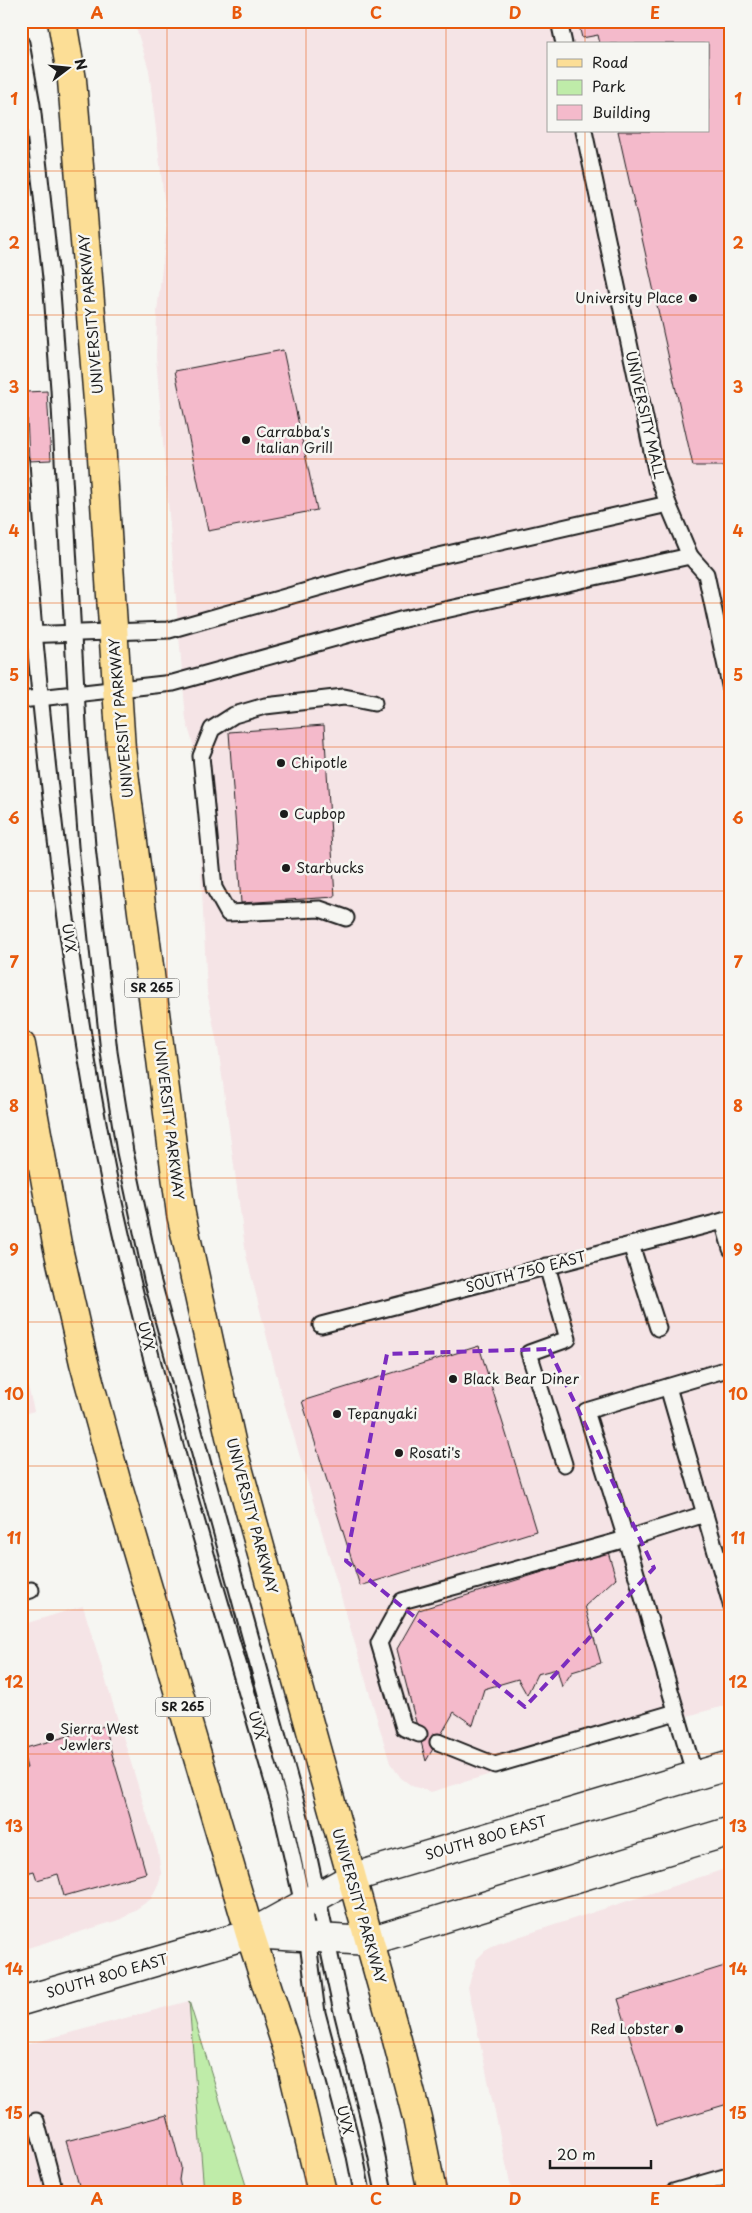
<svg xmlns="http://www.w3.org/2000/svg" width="752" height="2213" viewBox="0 0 752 2213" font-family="'Playpen Sans',sans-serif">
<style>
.built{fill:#f5e4e6;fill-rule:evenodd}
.green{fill:#bfeca9;stroke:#6e8462}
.building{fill:#f4bacb;stroke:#1c1c1c}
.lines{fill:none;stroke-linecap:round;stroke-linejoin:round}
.service-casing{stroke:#1c1c1c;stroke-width:19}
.tertiary-casing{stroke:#1c1c1c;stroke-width:31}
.secondary-casing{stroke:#1c1c1c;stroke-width:31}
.primary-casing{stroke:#1c1c1c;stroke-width:31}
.service{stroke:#f6f6f2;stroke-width:15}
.tertiary{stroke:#f6f6f2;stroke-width:28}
.secondary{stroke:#f6f6f2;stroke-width:28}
.primary{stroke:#fcde96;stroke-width:28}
.marked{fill:none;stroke:#7b2cbf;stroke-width:4;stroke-dasharray:10 6;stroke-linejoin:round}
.grid{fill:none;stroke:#e8590c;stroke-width:1;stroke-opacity:0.55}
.poi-dot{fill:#1c1c1c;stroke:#f6f6f2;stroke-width:2}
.labels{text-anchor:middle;stroke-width:5;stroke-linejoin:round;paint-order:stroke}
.shield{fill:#f6f6f2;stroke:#5d5d5c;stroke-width:1}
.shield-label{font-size:12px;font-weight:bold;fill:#1c1c1c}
.poi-label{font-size:14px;fill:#1c1c1c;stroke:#f6f6f2;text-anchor:start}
.street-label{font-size:14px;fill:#1c1c1c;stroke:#f6f6f2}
.neatline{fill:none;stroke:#e8590c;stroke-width:2}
.grid-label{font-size:16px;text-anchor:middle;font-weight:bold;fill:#e8590c}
</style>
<rect width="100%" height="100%" fill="#f6f6f2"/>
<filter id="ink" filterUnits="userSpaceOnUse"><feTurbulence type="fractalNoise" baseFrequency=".02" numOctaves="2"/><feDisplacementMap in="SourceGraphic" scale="10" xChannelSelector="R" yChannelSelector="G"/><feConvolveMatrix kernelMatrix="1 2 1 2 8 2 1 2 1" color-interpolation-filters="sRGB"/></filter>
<g filter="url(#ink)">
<!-- built -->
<g class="built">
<path d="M 134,21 L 731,21 L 731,1704 L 644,1728 L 431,1792 L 412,1786 L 401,1778 L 390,1763 L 280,1389 L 246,1255 L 219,1054 L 207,992 L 195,751 L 186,720 L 156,357 L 157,312 L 167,225 L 149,70 ZM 548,44 L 708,44 L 708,131 L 548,131 Z"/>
<path d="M 21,1357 L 34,1411 L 21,1415 Z"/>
<path d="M 83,1606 L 158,1851 L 161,1873 L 160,1880 L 151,1899 L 122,1919 L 21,1950 L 21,1625 Z"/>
<path d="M 731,1867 L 731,2192 L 512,2192 L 468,1987 L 477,1959 L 485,1951 L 497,1944 Z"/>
<path d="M 189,2001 L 204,2192 L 21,2192 L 21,2046 Z"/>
</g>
<!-- green -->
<path class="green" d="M 189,2001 L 248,2192 L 204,2192 Z"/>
<!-- building -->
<g class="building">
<path d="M 578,21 L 731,21 L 731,466 L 693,466 L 618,131 L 708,131 L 708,44 L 600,44 L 598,35 L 582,38 Z"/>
<path d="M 283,350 L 317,510 L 208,531 L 175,371 Z"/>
<path d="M 47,391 L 51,460 L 29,461 L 26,392 Z"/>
<path d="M 324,725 L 335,897 L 241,903 L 229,732 Z"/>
<path d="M 479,1346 L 536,1531 L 360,1586 L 302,1401 Z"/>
<path d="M 608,1552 L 616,1578 L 585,1606 L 601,1663 L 572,1672 L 562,1687 L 557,1669 L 537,1674 L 527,1695 L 518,1679 L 484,1689 L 473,1725 L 454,1712 L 426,1761 L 397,1649 L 419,1610 Z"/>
<path d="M 104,1726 L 146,1873 L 64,1896 L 58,1874 L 37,1880 L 34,1871 L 23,1874 L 21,1866 L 21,1769 L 27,1768 L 22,1749 Z"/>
<path d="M 731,1964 L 731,2103 L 657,2125 L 618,1999 Z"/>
<path d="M 167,2115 L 181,2167 L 179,2180 L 182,2192 L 81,2192 L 66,2141 Z"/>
</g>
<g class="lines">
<defs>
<g id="service">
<path d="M 559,21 L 564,44"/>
<path d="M 21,43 L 32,105 L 51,278 L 59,389 L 79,742 L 87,846 L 109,1052 L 125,1152 L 152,1279 L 301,1821 L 341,2007 L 369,2119 L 384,2192"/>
<path d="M 584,131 L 656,470 L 668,504 L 690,556 L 706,574 L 731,690"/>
<path d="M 21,462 C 29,588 41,715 56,840 C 70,957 87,1074 111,1189 C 156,1398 221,1603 281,1809 L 303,1904 L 317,2013 L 355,2156 L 362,2192"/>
<path d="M 21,635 L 169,630 L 395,566 L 668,504"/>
<path d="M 21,700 L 173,683 L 404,619 L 690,556"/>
<path d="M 346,918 L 320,909 L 228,913 L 214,888 L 201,756 L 212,729 L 234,715 L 265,706 L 344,697 L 374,703"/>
<path d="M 723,1221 L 731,1249"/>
<path d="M 631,1245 L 658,1328"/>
<path d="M 547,1266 L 568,1339 L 529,1353 L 564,1464"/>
<path d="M 321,1325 L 731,1219"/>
<path d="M 668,1387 L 731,1604"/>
<path d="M 21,1593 L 31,1590"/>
<path d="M 419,1734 L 404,1728 L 379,1643 L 402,1601 L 626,1539 L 705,1514"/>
<path d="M 438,1742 L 495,1765 L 676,1712"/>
<path d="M 695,1776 L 626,1539 L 586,1411 L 731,1368"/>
<path d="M 36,2121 L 55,2192"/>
<path d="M 673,2192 L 731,2175"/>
</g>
<path id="tertiary" d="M 21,2001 L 250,1934"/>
<g id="secondary">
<path d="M 250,1934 L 351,1878 L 731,1765"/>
<path d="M 250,1934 L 369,1941 L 731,1831"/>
</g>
<g id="primary">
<path d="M 62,21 L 72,80 L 100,426 L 121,749 L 181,1214 L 233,1450 L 397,2040 L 417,2118 L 432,2192"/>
<path d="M 21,1045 L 57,1244 L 84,1363 L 116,1480 L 250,1934 L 289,2054 L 322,2192"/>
</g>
</defs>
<!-- service casing -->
<use href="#service" class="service-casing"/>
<!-- tertiary casing -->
<use href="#tertiary" class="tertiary-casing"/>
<!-- secondary casing -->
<use href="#secondary" class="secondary-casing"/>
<!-- primary casing -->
<use href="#primary" class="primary-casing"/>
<!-- service -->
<use href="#service" class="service"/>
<!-- tertiary -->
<use href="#tertiary" class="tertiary"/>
<!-- secondary -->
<use href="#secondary" class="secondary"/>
<!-- primary -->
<use href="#primary" class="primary"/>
</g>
</g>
<!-- marked area -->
<path class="marked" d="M 549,1349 L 654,1568 L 525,1707 L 346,1561 L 387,1354 Z"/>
<!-- grid -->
<path class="grid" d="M 167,21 L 167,2192M 306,21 L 306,2192M 446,21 L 446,2192M 585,21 L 585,44M 585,131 L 585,2192M 21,171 L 731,171M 21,315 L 731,315M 21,459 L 731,459M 21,603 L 731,603M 21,747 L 731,747M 21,891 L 731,891M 21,1035 L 731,1035M 21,1178 L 731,1178M 21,1322 L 731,1322M 21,1466 L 731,1466M 21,1610 L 731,1610M 21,1754 L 731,1754M 21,1898 L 731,1898M 21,2042 L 731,2042"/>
<!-- markers -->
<g class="poi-dot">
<circle cx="693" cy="298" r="5"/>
<circle cx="246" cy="440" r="5"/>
<circle cx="281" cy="763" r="5"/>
<circle cx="284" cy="814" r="5"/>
<circle cx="286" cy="868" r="5"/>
<circle cx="453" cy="1379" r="5"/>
<circle cx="337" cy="1414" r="5"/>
<circle cx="399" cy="1453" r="5"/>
<circle cx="50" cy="1737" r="5"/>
<circle cx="679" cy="2029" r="5"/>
</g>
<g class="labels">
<!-- shield labels -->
<g class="shield">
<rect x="124.5" y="978.5" width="55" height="19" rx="4"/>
<rect x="155.5" y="1697.5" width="55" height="19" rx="4"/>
</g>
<g class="shield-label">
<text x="152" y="992">SR 265</text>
<text x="183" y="1711">SR 265</text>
</g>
<!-- poi labels -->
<g class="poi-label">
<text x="683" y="303" text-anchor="end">University Place</text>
<text x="256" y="437">Carrabba's<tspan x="256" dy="16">Italian Grill</tspan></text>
<text x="291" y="768">Chipotle</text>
<text x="294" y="819">Cupbop</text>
<text x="296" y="873">Starbucks</text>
<text x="463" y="1384">Black Bear Diner</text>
<text x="347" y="1419">Tepanyaki</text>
<text x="409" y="1458">Rosati's</text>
<text x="60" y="1734">Sierra West<tspan x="60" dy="16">Jewlers</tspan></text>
<text x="669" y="2034" text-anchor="end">Red Lobster</text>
</g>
<!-- street labels -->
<g class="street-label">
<text transform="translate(91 314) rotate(-95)" y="5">UNIVERSITY PARKWAY</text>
<text transform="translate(645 415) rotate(77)" y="5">UNIVERSITY MALL</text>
<text transform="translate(121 718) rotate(-95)" y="5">UNIVERSITY PARKWAY</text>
<text transform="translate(69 938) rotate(82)" y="5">UVX</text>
<text transform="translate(169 1120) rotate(83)" y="5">UNIVERSITY PARKWAY</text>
<text transform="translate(526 1272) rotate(-15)" y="5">SOUTH 750 EAST</text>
<text transform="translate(146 1336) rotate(76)" y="5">UVX</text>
<text transform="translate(252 1516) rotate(75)" y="5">UNIVERSITY PARKWAY</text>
<text transform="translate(257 1725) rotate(74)" y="5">UVX</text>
<text transform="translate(486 1838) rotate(-16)" y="5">SOUTH 800 EAST</text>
<text transform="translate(359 1906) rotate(74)" y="5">UNIVERSITY PARKWAY</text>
<text transform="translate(107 1976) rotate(-16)" y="5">SOUTH 800 EAST</text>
<text transform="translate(345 2120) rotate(76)" y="5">UVX</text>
</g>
</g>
<!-- margin -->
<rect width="752" height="2213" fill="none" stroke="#f6f6f2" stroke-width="55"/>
<!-- legend -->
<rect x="547" y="42" width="162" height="90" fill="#f6f6f2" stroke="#9f9f9c"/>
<rect x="557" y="59" width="25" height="8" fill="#fcde96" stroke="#9f9f9c"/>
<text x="592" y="68" font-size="15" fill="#1c1c1c">Road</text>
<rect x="557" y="80" width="25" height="15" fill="#bfeca9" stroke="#9f9f9c"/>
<text x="592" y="92" font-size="15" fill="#1c1c1c">Park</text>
<rect x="557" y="105" width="25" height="15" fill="#f4bacb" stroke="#9f9f9c"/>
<text x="592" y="118" font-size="15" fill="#1c1c1c">Building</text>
<!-- north arrow -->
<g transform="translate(68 68) rotate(74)" stroke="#f6f6f2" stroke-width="4" paint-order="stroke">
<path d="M0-4L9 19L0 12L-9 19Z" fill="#1c1c1c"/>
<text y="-8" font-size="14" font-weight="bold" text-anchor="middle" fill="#1c1c1c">N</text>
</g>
<!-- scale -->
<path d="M550 2160v8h101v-8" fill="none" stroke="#1c1c1c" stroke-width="2.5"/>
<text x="557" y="2160" font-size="15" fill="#1c1c1c" stroke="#f6f6f2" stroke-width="4" paint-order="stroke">20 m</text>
<rect x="28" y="28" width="696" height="2158" class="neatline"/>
<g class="grid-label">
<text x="97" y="19">A</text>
<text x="237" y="19">B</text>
<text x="376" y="19">C</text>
<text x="515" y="19">D</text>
<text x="655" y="19">E</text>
<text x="14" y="105">1</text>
<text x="738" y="105">1</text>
<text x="14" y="249">2</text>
<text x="738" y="249">2</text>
<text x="14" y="393">3</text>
<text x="738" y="393">3</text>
<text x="14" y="537">4</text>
<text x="738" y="537">4</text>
<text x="14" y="681">5</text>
<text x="738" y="681">5</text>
<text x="14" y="824">6</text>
<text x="738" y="824">6</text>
<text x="14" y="968">7</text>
<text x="738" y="968">7</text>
<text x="14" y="1112">8</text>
<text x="738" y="1112">8</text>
<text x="14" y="1256">9</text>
<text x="738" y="1256">9</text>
<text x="14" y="1400">10</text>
<text x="738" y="1400">10</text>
<text x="14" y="1544">11</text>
<text x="738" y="1544">11</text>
<text x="14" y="1688">12</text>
<text x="738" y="1688">12</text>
<text x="14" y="1832">13</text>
<text x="738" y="1832">13</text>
<text x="14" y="1975">14</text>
<text x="738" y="1975">14</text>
<text x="14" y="2119">15</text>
<text x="738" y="2119">15</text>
<text x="97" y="2205">A</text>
<text x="237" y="2205">B</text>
<text x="376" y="2205">C</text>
<text x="515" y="2205">D</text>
<text x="655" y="2205">E</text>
</g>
</svg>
